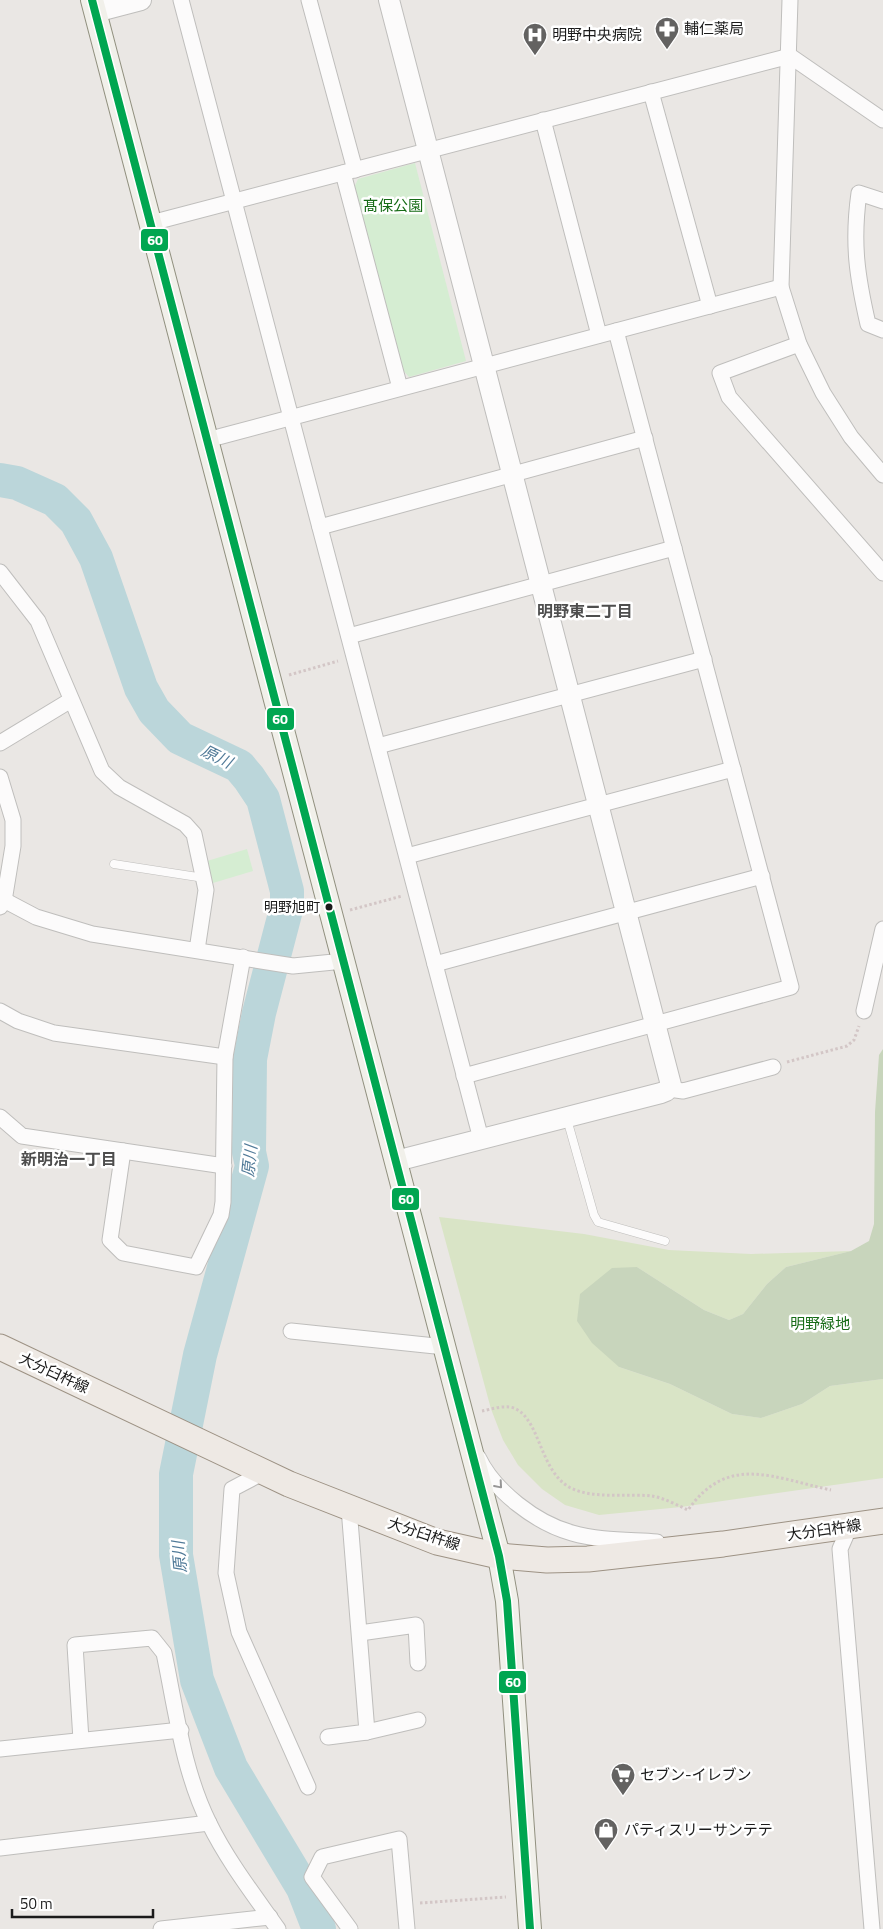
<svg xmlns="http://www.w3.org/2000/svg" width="883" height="1929" viewBox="0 0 883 1929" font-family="'Titillium Web','Noto Sans JP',sans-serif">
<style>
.grass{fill:#d9e4c6}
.forest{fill:#c8d5bc}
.park{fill:#d5edd2}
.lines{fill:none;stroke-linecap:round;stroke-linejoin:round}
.river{stroke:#bbd6da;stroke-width:34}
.service-casing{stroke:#bfbebc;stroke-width:9}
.minor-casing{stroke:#bfbebc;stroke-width:17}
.tertiary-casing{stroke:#bfbebc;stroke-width:22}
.secondary-casing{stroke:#91907f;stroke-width:24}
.primary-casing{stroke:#9d9284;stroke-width:27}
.path{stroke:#d3c6c6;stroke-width:3;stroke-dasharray:2.5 2.5;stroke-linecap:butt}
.service{stroke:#fcfbfb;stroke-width:8}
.minor{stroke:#fcfbfb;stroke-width:15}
.tertiary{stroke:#fcfbfb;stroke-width:20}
.secondary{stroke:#f1f0ea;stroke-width:22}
.primary{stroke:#eee9e4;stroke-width:25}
.bus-1-casing{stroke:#fff;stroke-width:11}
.bus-1{stroke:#00a651;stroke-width:8}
.oneway{stroke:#979696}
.bus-dot{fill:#1b1b1b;stroke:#fff;stroke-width:2}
.labels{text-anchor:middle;stroke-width:5;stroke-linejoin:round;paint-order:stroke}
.bus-label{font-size:14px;fill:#1b1b1b;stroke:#fff;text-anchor:end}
.poi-label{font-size:15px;fill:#1b1b1b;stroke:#fff;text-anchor:start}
.park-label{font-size:15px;fill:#176c17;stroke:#fff}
.street-label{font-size:15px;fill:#1b1b1b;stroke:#fff}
.neighbourhood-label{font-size:16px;font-weight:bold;fill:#4e4e4e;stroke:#fff}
.water-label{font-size:16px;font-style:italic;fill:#507a98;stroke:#fff}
.line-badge{stroke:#fff;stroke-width:2}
.badge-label{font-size:14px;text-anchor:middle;font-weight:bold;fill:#fff}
</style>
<rect width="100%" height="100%" fill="#eae7e4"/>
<!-- grass -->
<path class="grass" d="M 439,1217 L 584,1234 L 669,1250 L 751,1254 L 851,1251 L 786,1267 L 767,1284 L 743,1314 L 729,1320 L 704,1310 L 637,1267 L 619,1367 L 670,1384 L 732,1414 L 761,1418 L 802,1404 L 830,1386 L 883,1379 L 883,1478 L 681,1507 L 599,1515 L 565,1505 L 542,1489 L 518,1465 L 503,1440 L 491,1409 Z"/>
<!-- forest -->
<path class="forest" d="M 883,1049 L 883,1379 L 830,1386 L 802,1404 L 761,1418 L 732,1414 L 670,1384 L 619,1367 L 592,1343 L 577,1321 L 580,1294 L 612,1268 L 637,1267 L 704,1310 L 729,1320 L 743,1314 L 767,1284 L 786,1267 L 851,1251 L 869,1241 L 874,1224 L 875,1112 L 879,1055 Z"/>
<!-- park -->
<g class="park">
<path d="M 415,163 L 466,361 L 409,377 L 402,369 L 354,188 L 358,179 Z"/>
<path d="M 247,849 L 253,871 L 213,883 L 207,861 Z"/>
</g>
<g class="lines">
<!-- river -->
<path class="river" d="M 0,480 L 17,483 L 55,500 L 76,521 L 96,558 L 141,688 L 154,711 L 180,738 L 239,766 L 249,778 L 263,799 L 287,891 L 287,906 L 259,1013 L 250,1059 L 249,1152 L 252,1166 L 200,1355 L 176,1474 L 176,1555 L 197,1680 L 231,1768 L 303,1888 L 319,1929"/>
<defs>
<g id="service">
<path d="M 114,864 L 204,878"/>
<path d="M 567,1119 L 594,1215 L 598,1222 L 665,1241"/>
</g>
<g id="minor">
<path d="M 181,0 L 481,1139"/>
<path d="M 309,0 L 355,170"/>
<path d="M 790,0 L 781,287 L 799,344 L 823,393 L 851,437 L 883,475"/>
<path d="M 651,92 L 710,306"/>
<path d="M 543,120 L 599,335"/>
<path d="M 343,173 L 400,388"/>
<path d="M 883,201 L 859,193 C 852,243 857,276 868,324 L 883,330"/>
<path d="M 151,223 L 790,56 L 883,120"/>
<path d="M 799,344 L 720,373 L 729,397 L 883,573"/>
<path d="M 207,440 L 781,287"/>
<path d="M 320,527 L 645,438"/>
<path d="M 0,572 L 38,621 L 102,771 L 119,787 L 185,824 L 194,834 L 206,890 L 197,950"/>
<path d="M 349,636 L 674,548"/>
<path d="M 0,743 L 71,700"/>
<path d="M 378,746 L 704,659"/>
<path d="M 0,777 L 13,820 L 13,846 L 4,901 L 0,907"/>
<path d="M 407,856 L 733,769"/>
<path d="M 0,898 L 36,917 L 92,934 L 293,966 L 344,961"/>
<path d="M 435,964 L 762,876"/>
<path d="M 0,1011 L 18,1021 L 54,1033 L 225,1057"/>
<path d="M 864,1011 L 883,929"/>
<path d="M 464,1076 L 791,987 L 616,331"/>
<path d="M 669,1089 L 683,1091 L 773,1067"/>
<path d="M 0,1117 L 22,1136 L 224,1166"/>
<path d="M 123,1151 L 110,1240 L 123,1253 L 196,1267 L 221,1215 L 223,1202 L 225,1057 L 243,957"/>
<path d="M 291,1331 L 445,1347"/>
<path d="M 478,1457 C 494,1491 536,1523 572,1533 C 599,1541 629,1540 657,1542"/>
<path d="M 264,1472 L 232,1489 L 226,1573 L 239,1632 L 308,1787"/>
<path d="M 850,1526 L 840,1549 L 872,1929"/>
<path d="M 360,1633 L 416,1625 L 418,1663"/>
<path d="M 367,1732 L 418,1720"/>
<path d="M 328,1737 L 367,1732 L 349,1508"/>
<path d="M 81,1740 L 75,1645 L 152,1638 L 164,1653 C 176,1710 183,1771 209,1823 C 227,1860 254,1895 278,1929"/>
<path d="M 0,1749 L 181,1730"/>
<path d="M 0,1848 L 209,1823"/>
<path d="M 161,1929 L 270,1917"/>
<path d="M 350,1929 L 312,1877 L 322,1857 L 399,1839 L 407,1929"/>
</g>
<g id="tertiary">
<path d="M 389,0 L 671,1085 L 666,1091 L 661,1093 L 396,1161"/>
<path d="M 95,12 L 141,0"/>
</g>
<path id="secondary" d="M 92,0 L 499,1556 L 507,1601 L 530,1929"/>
<path id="primary" d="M 0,1347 L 289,1484 L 437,1542 L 499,1556 L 547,1560 L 588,1559 L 723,1544 L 883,1521"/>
</defs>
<!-- service casing -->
<use href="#service" class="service-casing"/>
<!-- minor casing -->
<use href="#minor" class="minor-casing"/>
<!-- tertiary casing -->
<use href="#tertiary" class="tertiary-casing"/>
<!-- secondary casing -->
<use href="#secondary" class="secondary-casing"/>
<!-- primary casing -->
<use href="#primary" class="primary-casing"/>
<!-- path -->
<g class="path">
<path d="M 289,675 L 338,661"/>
<path d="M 350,910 L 402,896"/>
<path d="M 787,1062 L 847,1046 L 854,1040 L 859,1026"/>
<path d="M 482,1411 C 492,1409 507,1404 516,1409 C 540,1421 540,1470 569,1487 C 593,1500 626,1493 652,1496 C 664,1498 677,1505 688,1510 C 728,1453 774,1478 831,1490"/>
<path d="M 420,1903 L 506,1897"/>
</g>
<!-- service -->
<use href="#service" class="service"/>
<!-- minor -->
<use href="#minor" class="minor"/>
<!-- tertiary -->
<use href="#tertiary" class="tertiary"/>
<!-- secondary -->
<use href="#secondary" class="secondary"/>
<!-- primary -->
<use href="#primary" class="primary"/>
<defs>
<path id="bus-1" d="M 92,0 L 499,1556 L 507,1601 L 530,1929"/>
</defs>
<!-- bus-1 casing -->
<use href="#bus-1" class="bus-1-casing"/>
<!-- bus-1 -->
<use href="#bus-1" class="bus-1"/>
</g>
<!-- one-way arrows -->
<defs><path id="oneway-chevron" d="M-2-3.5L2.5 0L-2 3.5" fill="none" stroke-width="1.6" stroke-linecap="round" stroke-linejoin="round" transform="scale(1.25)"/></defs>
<use class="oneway" href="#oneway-chevron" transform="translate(499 1485) rotate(49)"/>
<!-- icons -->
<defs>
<symbol id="pharmacy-pin" viewBox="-11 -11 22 30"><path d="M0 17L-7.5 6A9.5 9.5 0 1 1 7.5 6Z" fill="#636261" stroke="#fff"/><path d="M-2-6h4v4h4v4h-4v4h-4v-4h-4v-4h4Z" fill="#fff"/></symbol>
<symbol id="hospital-pin" viewBox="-11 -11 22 30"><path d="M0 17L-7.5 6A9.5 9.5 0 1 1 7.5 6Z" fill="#636261" stroke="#fff"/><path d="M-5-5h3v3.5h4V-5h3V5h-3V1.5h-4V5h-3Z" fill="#fff"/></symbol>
<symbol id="supermarket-pin" viewBox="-11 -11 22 30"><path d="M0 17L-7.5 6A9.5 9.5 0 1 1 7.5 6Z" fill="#636261" stroke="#fff"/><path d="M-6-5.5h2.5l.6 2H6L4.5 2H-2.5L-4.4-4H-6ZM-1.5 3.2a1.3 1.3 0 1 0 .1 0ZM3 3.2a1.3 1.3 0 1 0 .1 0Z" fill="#fff"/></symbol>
<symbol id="shop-pin" viewBox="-11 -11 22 30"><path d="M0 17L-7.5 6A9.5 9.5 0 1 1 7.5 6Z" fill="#636261" stroke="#fff"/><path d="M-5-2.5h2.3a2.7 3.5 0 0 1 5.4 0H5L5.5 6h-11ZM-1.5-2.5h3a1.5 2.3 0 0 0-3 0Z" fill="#fff"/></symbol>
</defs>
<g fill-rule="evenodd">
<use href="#pharmacy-pin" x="653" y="15" width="28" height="38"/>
<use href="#hospital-pin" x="521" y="21" width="28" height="38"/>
<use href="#supermarket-pin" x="609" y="1761" width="28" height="38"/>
<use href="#shop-pin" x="592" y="1816" width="28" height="38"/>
</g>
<!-- markers -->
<circle class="bus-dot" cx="329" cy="907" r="4.5"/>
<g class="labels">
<!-- bus labels -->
<g class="bus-label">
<text x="320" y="912">明野旭町</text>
</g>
<!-- poi labels -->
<g class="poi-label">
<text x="684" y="34">輔仁薬局</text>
<text x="552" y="40">明野中央病院</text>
<text x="640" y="1780">セブン-イレブン</text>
<text x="624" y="1835">パティスリーサンテテ</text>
</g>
<!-- park labels -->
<g class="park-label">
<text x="393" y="211">髙保公園</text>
<text x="820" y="1329">明野緑地</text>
</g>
<!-- street labels -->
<g class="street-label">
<text transform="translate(54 1373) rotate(25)" y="5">大分臼杵線</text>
<text transform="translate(824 1530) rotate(-8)" y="5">大分臼杵線</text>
<text transform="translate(424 1534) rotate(18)" y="5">大分臼杵線</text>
</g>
<!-- neighbourhood labels -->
<g class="neighbourhood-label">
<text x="585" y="617">明野東二丁目</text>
<text x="69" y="1165">新明治一丁目</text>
</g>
<!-- water labels -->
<g class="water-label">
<text transform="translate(217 756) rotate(26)" y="6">原川</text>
<text transform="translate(249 1161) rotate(-84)" y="6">原川</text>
<text transform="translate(179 1557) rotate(-95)" y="6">原川</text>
</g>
</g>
<g class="line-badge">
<rect x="140" y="228" width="29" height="24" rx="5" fill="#00a651"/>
<rect x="266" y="707" width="29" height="24" rx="5" fill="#00a651"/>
<rect x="391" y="1187" width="29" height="24" rx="5" fill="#00a651"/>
<rect x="498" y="1670" width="29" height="24" rx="5" fill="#00a651"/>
</g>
<g class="badge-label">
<text x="155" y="245">60</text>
<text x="280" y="724">60</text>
<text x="406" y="1204">60</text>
<text x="513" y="1687">60</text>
</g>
<!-- scale -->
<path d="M12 1909v8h141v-8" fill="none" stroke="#1b1b1b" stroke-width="2.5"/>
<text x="20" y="1909" font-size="15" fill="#1b1b1b" stroke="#ffffff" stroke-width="4" paint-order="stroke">50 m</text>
</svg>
